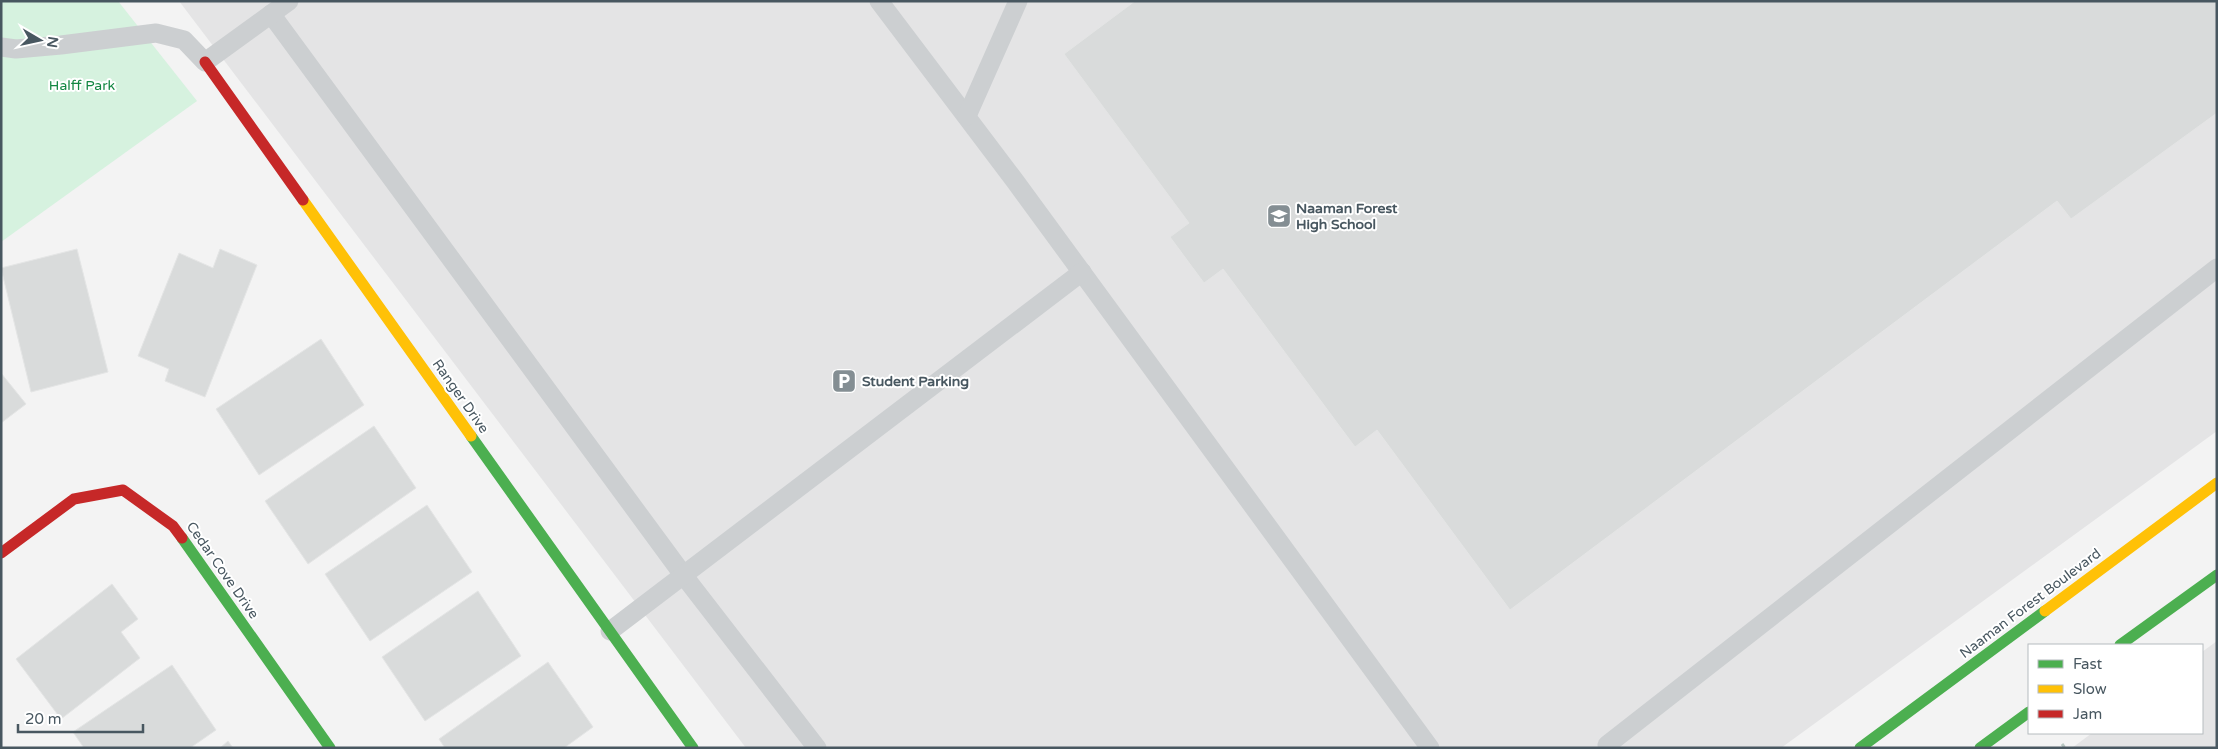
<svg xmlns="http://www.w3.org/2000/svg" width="2218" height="749" viewBox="0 0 2218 749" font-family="'Varela Round',sans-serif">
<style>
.education{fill:#e4e4e5}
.green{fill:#d6f2df}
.building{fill:#d9dbdb;stroke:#e4e5e5}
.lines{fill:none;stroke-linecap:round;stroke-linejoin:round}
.path{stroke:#b9c7c2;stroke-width:3;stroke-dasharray:4 2.5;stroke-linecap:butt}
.lane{stroke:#cccfd1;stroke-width:19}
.fast{stroke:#4caf50;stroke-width:11}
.slow{stroke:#ffc107;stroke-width:11}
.jam{stroke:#c62828;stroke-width:11}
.labels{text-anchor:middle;stroke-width:4;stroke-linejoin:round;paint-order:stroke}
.park-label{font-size:14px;fill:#138742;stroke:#fff}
.poi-label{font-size:14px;font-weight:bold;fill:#485760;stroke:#fff;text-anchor:start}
.street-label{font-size:14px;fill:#485760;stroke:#fff}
</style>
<rect width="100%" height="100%" fill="#f3f3f3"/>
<!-- education -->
<g class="education">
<path d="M 179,1 L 2217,1 L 2217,431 L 1781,748 L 746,748 Z"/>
<path d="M 2217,641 L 2217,748 L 2072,748 L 2092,733 L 2202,733 L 2202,652 Z"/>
</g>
<!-- green -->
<path class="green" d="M 1,1 L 118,1 L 197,101 L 1,242 Z"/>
<!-- building -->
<g class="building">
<path d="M 1135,1 L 2217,1 L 2217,113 L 2071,219 L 2057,201 L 1510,610 L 1377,430 L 1355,447 L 1223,269 L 1204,283 L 1170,237 L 1189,223 L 1064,54 Z"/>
<path d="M 77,249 L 108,372 L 31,392 L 1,268 Z"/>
<path d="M 220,249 L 257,265 L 205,397 L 165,381 L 169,369 L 138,356 L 179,253 L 213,268 Z"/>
<path d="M 321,339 L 364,405 L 259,475 L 216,409 Z"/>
<path d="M 1,373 L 26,404 L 1,423 Z"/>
<path d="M 374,426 L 416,488 L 308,564 L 265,501 Z"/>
<path d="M 427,505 L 472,572 L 370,641 L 325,574 Z"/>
<path d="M 112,584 L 138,619 L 121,632 L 140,658 L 61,719 L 16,659 Z"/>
<path d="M 478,591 L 521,656 L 425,721 L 382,657 Z"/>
<path d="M 548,662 L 593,727 L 564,748 L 445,748 L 439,739 Z"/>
<path d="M 172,665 L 216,730 L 190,748 L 84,748 L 73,732 Z"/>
<path d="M 228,741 L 233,748 L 220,748 Z"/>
</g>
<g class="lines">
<!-- path -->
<path class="path" d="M 2062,744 L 2065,748"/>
<!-- lane -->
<g class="lane">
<path d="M 879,1 L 1015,181 L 1430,748"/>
<path d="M 271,14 L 684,576 L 817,748"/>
<path d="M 1,47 L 16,49 L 61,45 L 156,33 L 184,40 L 205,62 L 289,1"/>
<path d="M 967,116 L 1018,1"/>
<path d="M 610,631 L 1082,272"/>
<path d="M 1609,748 L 1607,745 L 2217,268"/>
</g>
<!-- fast -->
<g class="fast">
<path d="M 471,436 L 693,748"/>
<path d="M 182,538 L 330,748"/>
<path d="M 2120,645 L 2217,575"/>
<path d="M 1860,748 L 2045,611"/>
<path d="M 1980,748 L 2029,712"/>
</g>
<!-- slow -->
<g class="slow">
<path d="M 303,200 L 471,436"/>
<path d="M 2045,611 L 2217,483"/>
</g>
<!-- jam -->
<g class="jam">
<path d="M 205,62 L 303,200"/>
<path d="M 1,553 L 74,499 L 123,490 L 173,526 L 182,538"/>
</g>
</g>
<!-- icons -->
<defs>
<symbol id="school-square" viewBox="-11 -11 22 22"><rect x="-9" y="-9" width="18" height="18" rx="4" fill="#848e93" stroke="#fff"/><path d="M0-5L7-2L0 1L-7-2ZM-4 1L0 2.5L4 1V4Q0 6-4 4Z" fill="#fff"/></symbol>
<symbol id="parking-square" viewBox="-11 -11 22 22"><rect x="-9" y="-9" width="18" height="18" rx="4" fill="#848e93" stroke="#fff"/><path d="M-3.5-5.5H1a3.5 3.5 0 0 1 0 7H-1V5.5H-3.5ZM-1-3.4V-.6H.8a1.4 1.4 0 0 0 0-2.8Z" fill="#fff"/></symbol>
</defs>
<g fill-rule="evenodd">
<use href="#school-square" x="1265" y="202" width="28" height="28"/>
<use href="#parking-square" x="830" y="367" width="28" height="28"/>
</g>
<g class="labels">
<!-- park labels -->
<g class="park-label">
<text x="82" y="90">Halff Park</text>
</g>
<!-- poi labels -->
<g class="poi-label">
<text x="1296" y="213">Naaman Forest<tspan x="1296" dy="16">High School</tspan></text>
<text x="862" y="386">Student Parking</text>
</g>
<!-- street labels -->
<g class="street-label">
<text transform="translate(461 396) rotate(55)" y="5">Ranger Drive</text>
<text transform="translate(223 570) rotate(55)" y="5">Cedar Cove Drive</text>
<text transform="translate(2030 603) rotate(-37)" y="5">Naaman Forest Boulevard</text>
</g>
</g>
<!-- border -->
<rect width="2218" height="749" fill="none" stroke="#485760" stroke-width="5"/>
<!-- legend -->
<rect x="2028" y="644" width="175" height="90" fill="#ffffff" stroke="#b6bcbf"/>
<rect x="2038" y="660" width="25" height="8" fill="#4caf50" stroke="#b6bcbf"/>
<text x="2073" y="669" font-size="15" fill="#485760">Fast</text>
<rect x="2038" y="685" width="25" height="8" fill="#ffc107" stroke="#b6bcbf"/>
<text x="2073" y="694" font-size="15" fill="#485760">Slow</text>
<rect x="2038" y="710" width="25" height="8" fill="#c62828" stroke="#b6bcbf"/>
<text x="2073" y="719" font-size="15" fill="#485760">Jam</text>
<!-- north arrow -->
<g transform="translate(40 40) rotate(99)" stroke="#ffffff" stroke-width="4" paint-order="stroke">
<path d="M0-4L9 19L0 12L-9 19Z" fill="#485760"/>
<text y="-8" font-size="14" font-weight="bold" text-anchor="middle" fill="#485760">N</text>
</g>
<!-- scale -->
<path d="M18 724v8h125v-8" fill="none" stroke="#485760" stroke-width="2.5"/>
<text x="25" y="724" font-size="15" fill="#485760" stroke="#ffffff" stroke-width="4" paint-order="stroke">20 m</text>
</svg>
